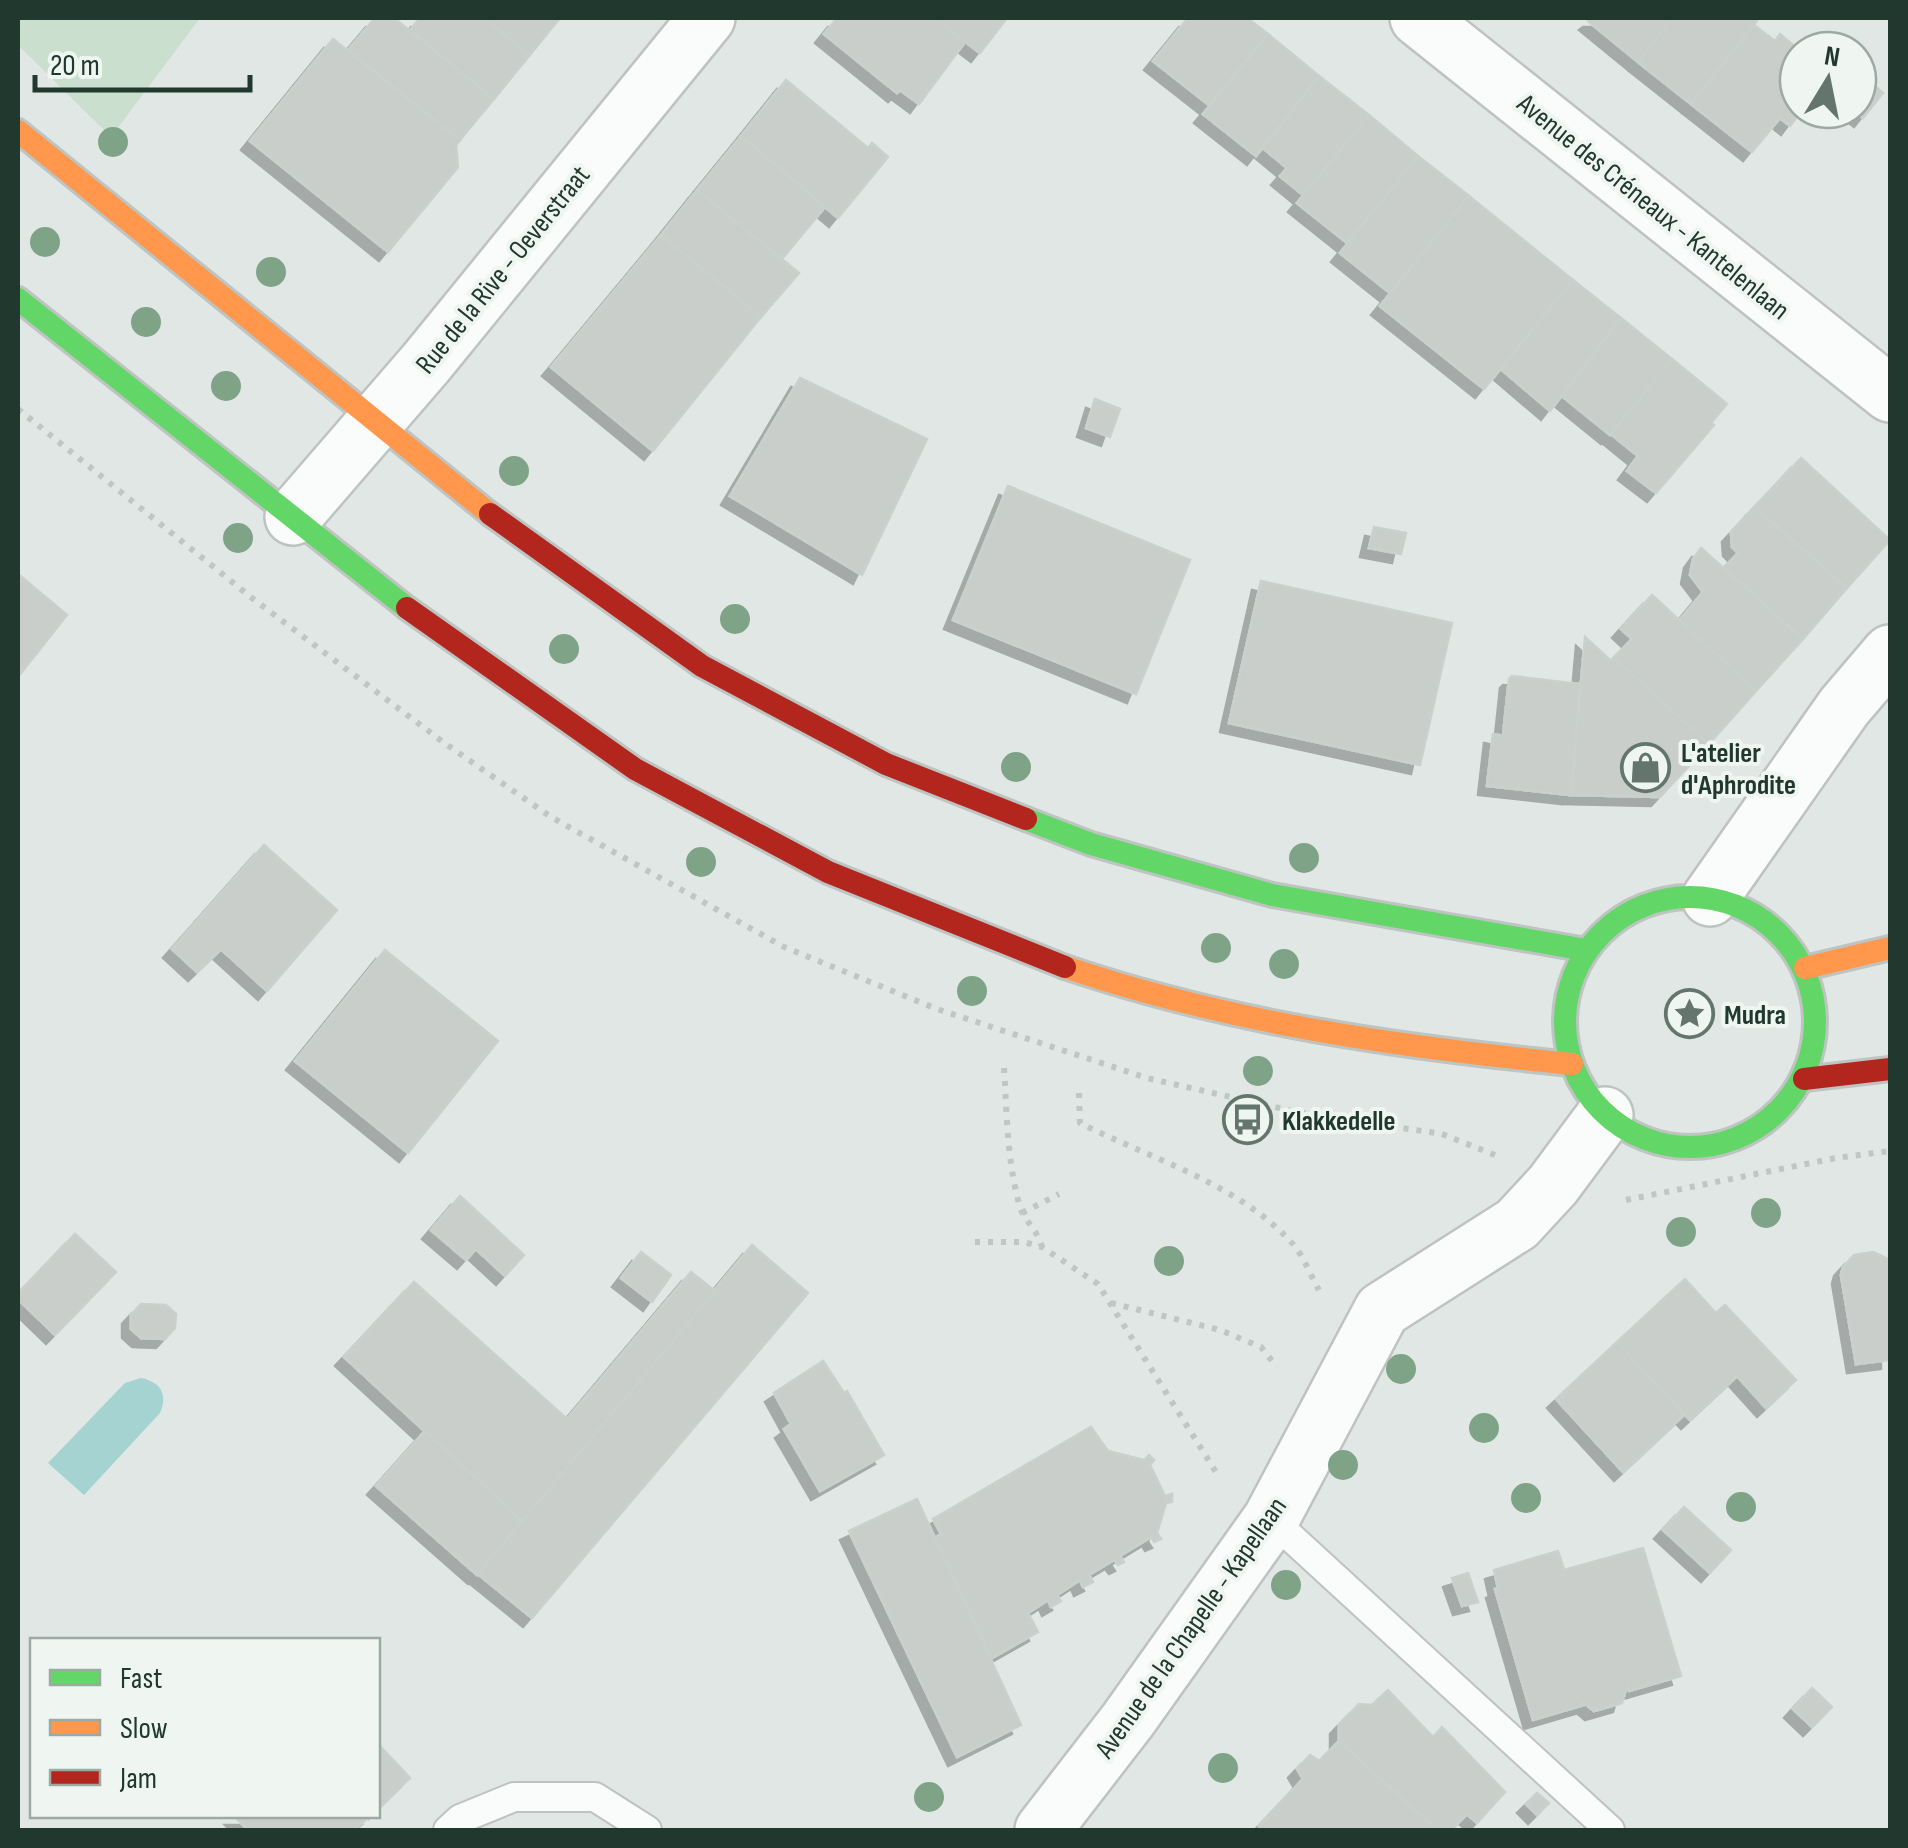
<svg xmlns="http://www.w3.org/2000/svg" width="1908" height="1848" viewBox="0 0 1908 1848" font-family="'Sofia Sans Condensed',sans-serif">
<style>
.green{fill:#cbdfce}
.water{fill:#a4d3d2}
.building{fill:#c9cecb;stroke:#cad0cd;stroke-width:2.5;filter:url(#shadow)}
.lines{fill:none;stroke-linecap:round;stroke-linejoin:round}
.lane-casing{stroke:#bec3c1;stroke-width:32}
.street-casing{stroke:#bec3c1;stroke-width:60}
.fast-casing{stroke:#bec4c1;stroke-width:28}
.slow-casing{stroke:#bec4c1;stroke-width:28}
.jam-casing{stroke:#bec4c1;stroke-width:28}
.path{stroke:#bfc7c3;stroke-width:6;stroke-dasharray:5 8;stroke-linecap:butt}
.lane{stroke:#fafbfb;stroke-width:28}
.street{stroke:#fafbfb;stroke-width:55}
.fast{stroke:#63d668;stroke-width:22}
.slow{stroke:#ff974d;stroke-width:22}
.jam{stroke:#b3261e;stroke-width:22}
.tree{fill:#7fa387}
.labels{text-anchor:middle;stroke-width:8;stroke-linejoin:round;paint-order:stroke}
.street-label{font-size:28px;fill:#21382e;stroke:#eff6f1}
.poi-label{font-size:28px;font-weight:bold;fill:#21382e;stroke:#eff6f1;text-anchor:start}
</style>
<defs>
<filter id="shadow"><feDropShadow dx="-9" dy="9" stdDeviation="0" flood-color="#0004"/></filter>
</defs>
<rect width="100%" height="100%" fill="#e1e7e4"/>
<!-- green -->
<path class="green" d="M 18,18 L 200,18 L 111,137 L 18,45 Z"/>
<!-- water -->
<path class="water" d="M 141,1378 C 161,1382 168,1395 160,1413 L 84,1495 L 48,1463 L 125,1383 Z"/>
<!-- building -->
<g class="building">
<path d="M 375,18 L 394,18 L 494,99 L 460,140 L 348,50 Z"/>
<path d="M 420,18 L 485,18 L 529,56 L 494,99 L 410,30 Z"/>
<path d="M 485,18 L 560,18 L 529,56 Z"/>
<path d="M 837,18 L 934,18 L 965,42 L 919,104 L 900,90 L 897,93 L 824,34 Z"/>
<path d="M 934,18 L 1007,18 L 980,53 Z"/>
<path d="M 1188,18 L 1194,21 L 1197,18 L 1247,18 L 1268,34 L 1209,105 L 1153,61 Z"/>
<path d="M 1592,18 L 1672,18 L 1638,62 L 1588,21 Z"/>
<path d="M 1672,18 L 1759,18 L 1691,104 L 1638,62 Z"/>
<path d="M 1754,25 L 1775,41 L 1780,34 L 1799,50 L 1798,110 L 1802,110 L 1790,126 L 1780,118 L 1752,152 L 1691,104 Z"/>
<path d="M 1268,34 L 1319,76 L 1256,156 L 1203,114 Z"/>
<path d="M 333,39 L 460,140 L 456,145 L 458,167 L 388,252 L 250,141 Z"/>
<path d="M 1319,76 L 1369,115 L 1303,195 L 1280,176 L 1287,168 L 1263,148 Z"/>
<path d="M 1863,76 L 1883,93 L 1863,118 L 1853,110 L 1858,110 L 1858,82 Z"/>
<path d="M 786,80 L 868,148 L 872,143 L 888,157 L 838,218 L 741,136 Z"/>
<path d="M 1369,115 L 1418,156 L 1347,243 L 1297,203 Z"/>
<path d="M 741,136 L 825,207 L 782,259 L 697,190 Z"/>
<path d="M 1418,156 L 1469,196 L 1390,293 L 1340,253 Z"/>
<path d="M 697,190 L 799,273 L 761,317 L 661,235 Z"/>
<path d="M 1469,196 L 1573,280 L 1484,389 L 1380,306 Z"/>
<path d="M 661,235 L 761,317 L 653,451 L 551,367 Z"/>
<path d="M 1573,280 L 1621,318 L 1550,411 L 1501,369 Z"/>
<path d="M 1621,318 L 1672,359 L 1610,435 L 1562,396 Z"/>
<path d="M 1672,359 L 1727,404 L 1711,423 L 1714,425 L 1656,493 L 1627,471 L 1638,456 L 1611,434 Z"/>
<path d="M 800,378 L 927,439 L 862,575 L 730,496 Z"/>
<path d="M 1095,399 L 1120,409 L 1110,437 L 1086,428 Z"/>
<path d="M 1801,458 L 1890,540 L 1847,588 L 1755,507 Z"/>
<path d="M 1008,486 L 1190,560 L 1136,694 L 953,620 Z"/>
<path d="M 1755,507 L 1847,588 L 1803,639 L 1724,568 L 1738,553 L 1732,547 L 1731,533 Z"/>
<path d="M 1374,527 L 1406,533 L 1401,554 L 1369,548 Z"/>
<path d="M 1701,548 L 1803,639 L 1756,691 L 1678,622 L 1703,592 L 1690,575 L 1693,559 Z"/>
<path d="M 18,574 L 67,615 L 18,677 Z"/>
<path d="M 1261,581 L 1452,623 L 1420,765 L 1229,723 Z"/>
<path d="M 1652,595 L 1756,691 L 1709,744 L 1614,658 L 1632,639 L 1621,629 Z"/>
<path d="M 1585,637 L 1611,661 L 1614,658 L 1709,744 L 1660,797 L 1571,795 Z"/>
<path d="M 1512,676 L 1580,684 L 1571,795 L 1487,786 L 1493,734 L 1503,736 L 1509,679 Z"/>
<path d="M 264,845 L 337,910 L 267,991 L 221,949 L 197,972 L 172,949 Z"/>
<path d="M 385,950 L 498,1041 L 408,1153 L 295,1061 Z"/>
<path d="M 460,1196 L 524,1255 L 505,1276 L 476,1249 L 466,1260 L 431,1230 Z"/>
<path d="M 75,1234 L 116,1272 L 55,1335 L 18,1299 L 18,1294 Z"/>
<path d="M 752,1245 L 808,1293 L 532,1618 L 478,1574 Z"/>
<path d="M 641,1252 L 671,1275 L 652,1302 L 621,1278 Z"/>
<path d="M 1873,1252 L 1890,1260 L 1890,1360 L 1856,1364 L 1841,1275 L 1843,1267 L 1854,1255 Z"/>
<path d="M 691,1272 L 715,1291 L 522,1521 L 344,1357 L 414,1282 L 567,1419 Z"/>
<path d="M 1685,1279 L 1716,1313 L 1725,1305 L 1796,1380 L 1766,1408 L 1737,1376 L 1690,1420 L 1617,1342 Z"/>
<path d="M 141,1304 L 166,1305 L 176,1314 L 175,1328 L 165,1339 L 141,1338 L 131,1329 L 131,1315 Z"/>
<path d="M 1617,1342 L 1684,1415 L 1623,1472 L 1556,1399 Z"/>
<path d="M 823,1361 L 844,1393 L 847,1391 L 884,1455 L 820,1491 L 784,1429 L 791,1424 L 774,1393 Z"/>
<path d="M 1091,1427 L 1108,1451 L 1144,1460 L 1149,1455 L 1154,1460 L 1150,1465 L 1165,1496 L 1172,1494 L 1172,1502 L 1166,1503 L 1157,1533 L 1161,1539 L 1154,1542 L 1151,1537 L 1120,1556 L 1124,1562 L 1118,1565 L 1114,1560 L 1089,1575 L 1093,1582 L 1083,1587 L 1080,1580 L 1057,1595 L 1061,1601 L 1051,1607 L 1048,1600 L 1028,1613 L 1038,1632 L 992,1658 L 935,1538 L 941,1534 L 933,1519 Z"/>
<path d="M 425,1431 L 522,1521 L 477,1575 L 376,1486 Z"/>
<path d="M 917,1499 L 1021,1725 L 957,1757 L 849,1531 Z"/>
<path d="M 1684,1507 L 1731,1550 L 1710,1573 L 1663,1530 Z"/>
<path d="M 1643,1548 L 1681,1676 L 1629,1691 L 1627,1686 L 1622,1703 L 1594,1711 L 1582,1701 L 1584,1705 L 1533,1720 L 1495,1589 L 1498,1588 L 1494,1570 L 1558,1551 L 1564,1570 Z"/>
<path d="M 1468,1573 L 1478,1602 L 1462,1606 L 1452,1578 Z"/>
<path d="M 1812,1688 L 1832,1707 L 1812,1727 L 1793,1709 Z"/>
<path d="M 1388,1690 L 1433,1737 L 1442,1727 L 1505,1792 L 1477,1823 L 1467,1814 L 1451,1830 L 1437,1830 L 1339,1741 L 1339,1725 L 1359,1704 L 1372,1705 Z"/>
<path d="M 1339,1741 L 1437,1830 L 1263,1830 L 1259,1826 L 1303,1779 L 1297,1769 L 1310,1755 L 1320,1761 Z"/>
<path d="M 378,1744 L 410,1778 L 378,1809 Z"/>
<path d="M 1537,1793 L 1549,1803 L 1537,1815 L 1526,1804 Z"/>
<path d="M 234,1816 L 370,1816 L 354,1830 L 248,1830 Z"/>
</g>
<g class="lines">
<defs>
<g id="lane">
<path d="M 1271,1519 L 1610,1830"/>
<path d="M 448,1830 L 460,1819 L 514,1797 L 595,1797 L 647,1830"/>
</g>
<g id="street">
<path d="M 1418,18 L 1890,394"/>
<path d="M 293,517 L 426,363 L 707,18"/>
<path d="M 1710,898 L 1844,707 L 1890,653"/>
<path d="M 1043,1830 L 1128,1720 L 1271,1519 L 1382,1310 L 1517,1224 L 1553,1185 L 1605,1115"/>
</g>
<g id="fast">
<path d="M 18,299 L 407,608"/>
<path d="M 1026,819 L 1091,844 L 1272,895 L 1586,950"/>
<circle cx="1690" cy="1022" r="125"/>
</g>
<g id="slow">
<path d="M 18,131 L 490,514"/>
<path d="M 1065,967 C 1230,1023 1399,1047 1572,1064"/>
<path d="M 1805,968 L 1890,948"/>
</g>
<g id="jam">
<path d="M 490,514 L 702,666 L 886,764 L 1026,819"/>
<path d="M 407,608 L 635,769 L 828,872 L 1065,967"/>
<path d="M 1804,1079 L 1890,1069"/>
</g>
</defs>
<!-- lane casing -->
<use href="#lane" class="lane-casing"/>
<!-- street casing -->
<use href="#street" class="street-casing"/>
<!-- fast casing -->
<use href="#fast" class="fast-casing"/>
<!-- slow casing -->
<use href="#slow" class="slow-casing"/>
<!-- jam casing -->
<use href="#jam" class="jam-casing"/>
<!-- path -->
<g class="path">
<path d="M 18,409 L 252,598 L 443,742 L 551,817 L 784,947 L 937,1009 L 1147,1078 L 1297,1112 L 1442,1134 L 1495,1155"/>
<path d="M 1004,1068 C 1007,1115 1007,1162 1020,1207 C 1025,1222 1037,1229 1042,1247"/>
<path d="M 1079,1093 L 1080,1123 C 1149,1158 1237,1183 1291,1242 C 1303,1254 1310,1275 1319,1290"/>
<path d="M 1626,1200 L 1836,1158 L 1890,1151"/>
<path d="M 1022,1213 L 1059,1194"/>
<path d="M 975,1242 L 1024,1242 L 1042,1247 L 1098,1284 L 1219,1477"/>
<path d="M 1111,1303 L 1220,1330 L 1261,1347 L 1277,1367"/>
</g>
<!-- lane -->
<use href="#lane" class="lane"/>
<!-- street -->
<use href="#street" class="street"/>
<!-- fast -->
<use href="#fast" class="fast"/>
<!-- slow -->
<use href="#slow" class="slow"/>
<!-- jam -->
<use href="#jam" class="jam"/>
</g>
<!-- trees -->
<g class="tree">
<circle cx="113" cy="142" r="15"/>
<circle cx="45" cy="242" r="15"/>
<circle cx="271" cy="272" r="15"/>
<circle cx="146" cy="322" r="15"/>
<circle cx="226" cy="386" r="15"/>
<circle cx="514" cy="471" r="15"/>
<circle cx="238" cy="538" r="15"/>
<circle cx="735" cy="619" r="15"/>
<circle cx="564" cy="649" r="15"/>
<circle cx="1016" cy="767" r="15"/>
<circle cx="1304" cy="858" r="15"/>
<circle cx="701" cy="862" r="15"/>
<circle cx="1216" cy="948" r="15"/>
<circle cx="1284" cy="964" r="15"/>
<circle cx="972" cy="991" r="15"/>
<circle cx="1258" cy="1071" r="15"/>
<circle cx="1766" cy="1213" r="15"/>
<circle cx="1681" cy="1232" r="15"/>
<circle cx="1169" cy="1261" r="15"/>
<circle cx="1401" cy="1369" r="15"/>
<circle cx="1484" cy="1428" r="15"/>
<circle cx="1343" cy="1465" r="15"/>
<circle cx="1526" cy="1498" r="15"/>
<circle cx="1741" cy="1507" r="15"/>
<circle cx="1286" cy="1585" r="15"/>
<circle cx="1223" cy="1768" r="15"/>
<circle cx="929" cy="1797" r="15"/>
</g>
<!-- icons -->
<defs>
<symbol id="shop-ring" viewBox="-11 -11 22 22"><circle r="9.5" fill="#eff6f1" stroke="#64756e" stroke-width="1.5"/><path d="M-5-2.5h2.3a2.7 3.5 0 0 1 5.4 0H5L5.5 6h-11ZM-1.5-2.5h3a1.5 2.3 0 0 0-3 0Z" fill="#64756e"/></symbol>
<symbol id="sight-ring" viewBox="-11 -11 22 22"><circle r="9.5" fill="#eff6f1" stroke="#64756e" stroke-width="1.5"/><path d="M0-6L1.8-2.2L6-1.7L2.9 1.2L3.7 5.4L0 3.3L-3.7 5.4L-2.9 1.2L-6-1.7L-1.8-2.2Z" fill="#64756e"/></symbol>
<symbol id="bus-ring" viewBox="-11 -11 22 22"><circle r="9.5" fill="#eff6f1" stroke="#64756e" stroke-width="1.5"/><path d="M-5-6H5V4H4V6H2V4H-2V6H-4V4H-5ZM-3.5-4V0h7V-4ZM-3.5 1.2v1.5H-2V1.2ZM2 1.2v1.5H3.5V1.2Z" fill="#64756e"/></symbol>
</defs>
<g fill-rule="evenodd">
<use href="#shop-ring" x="1618" y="740" width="55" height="55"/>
<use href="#sight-ring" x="1662" y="986" width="55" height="55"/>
<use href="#bus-ring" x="1220" y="1092" width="55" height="55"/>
</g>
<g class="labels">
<!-- street labels -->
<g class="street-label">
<text transform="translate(1654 206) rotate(39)" y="10">Avenue des Créneaux - Kantelenlaan</text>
<text transform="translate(502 269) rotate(-51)" y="10">Rue de la Rive - Oeverstraat</text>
<text transform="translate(1190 1627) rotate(-55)" y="10">Avenue de la Chapelle - Kapellaan</text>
</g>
<!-- poi labels -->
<g class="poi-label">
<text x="1681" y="762">L'atelier<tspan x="1681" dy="32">d'Aphrodite</tspan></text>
<text x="1724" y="1024">Mudra</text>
<text x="1282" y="1130">Klakkedelle</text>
</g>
</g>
<!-- border -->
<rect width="1908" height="1848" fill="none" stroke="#21382e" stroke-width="40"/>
<!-- legend -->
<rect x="30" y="1638" width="350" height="180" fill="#eff6f1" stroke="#9daaa3" stroke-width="2.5"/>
<rect x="50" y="1670" width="50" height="15" fill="#63d668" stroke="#9daaa3" stroke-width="2.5"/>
<text x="120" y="1688" font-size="30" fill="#21382e">Fast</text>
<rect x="50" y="1720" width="50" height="15" fill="#ff974d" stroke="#9daaa3" stroke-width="2.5"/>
<text x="120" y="1738" font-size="30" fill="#21382e">Slow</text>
<rect x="50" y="1770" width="50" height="15" fill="#b3261e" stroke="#9daaa3" stroke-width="2.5"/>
<text x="120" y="1788" font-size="30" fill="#21382e">Jam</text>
<!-- north arrow -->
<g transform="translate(1828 80) rotate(10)"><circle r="48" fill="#eff6f1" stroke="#9daaa3" stroke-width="2.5"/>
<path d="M0-8L18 38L0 25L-18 38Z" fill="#64756e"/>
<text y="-15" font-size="28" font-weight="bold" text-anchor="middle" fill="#21382e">N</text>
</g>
<!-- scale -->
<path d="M35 75v15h215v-15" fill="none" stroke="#21382e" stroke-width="5"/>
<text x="50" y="75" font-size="30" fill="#21382e" stroke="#eff6f1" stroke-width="8" paint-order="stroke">20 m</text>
</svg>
